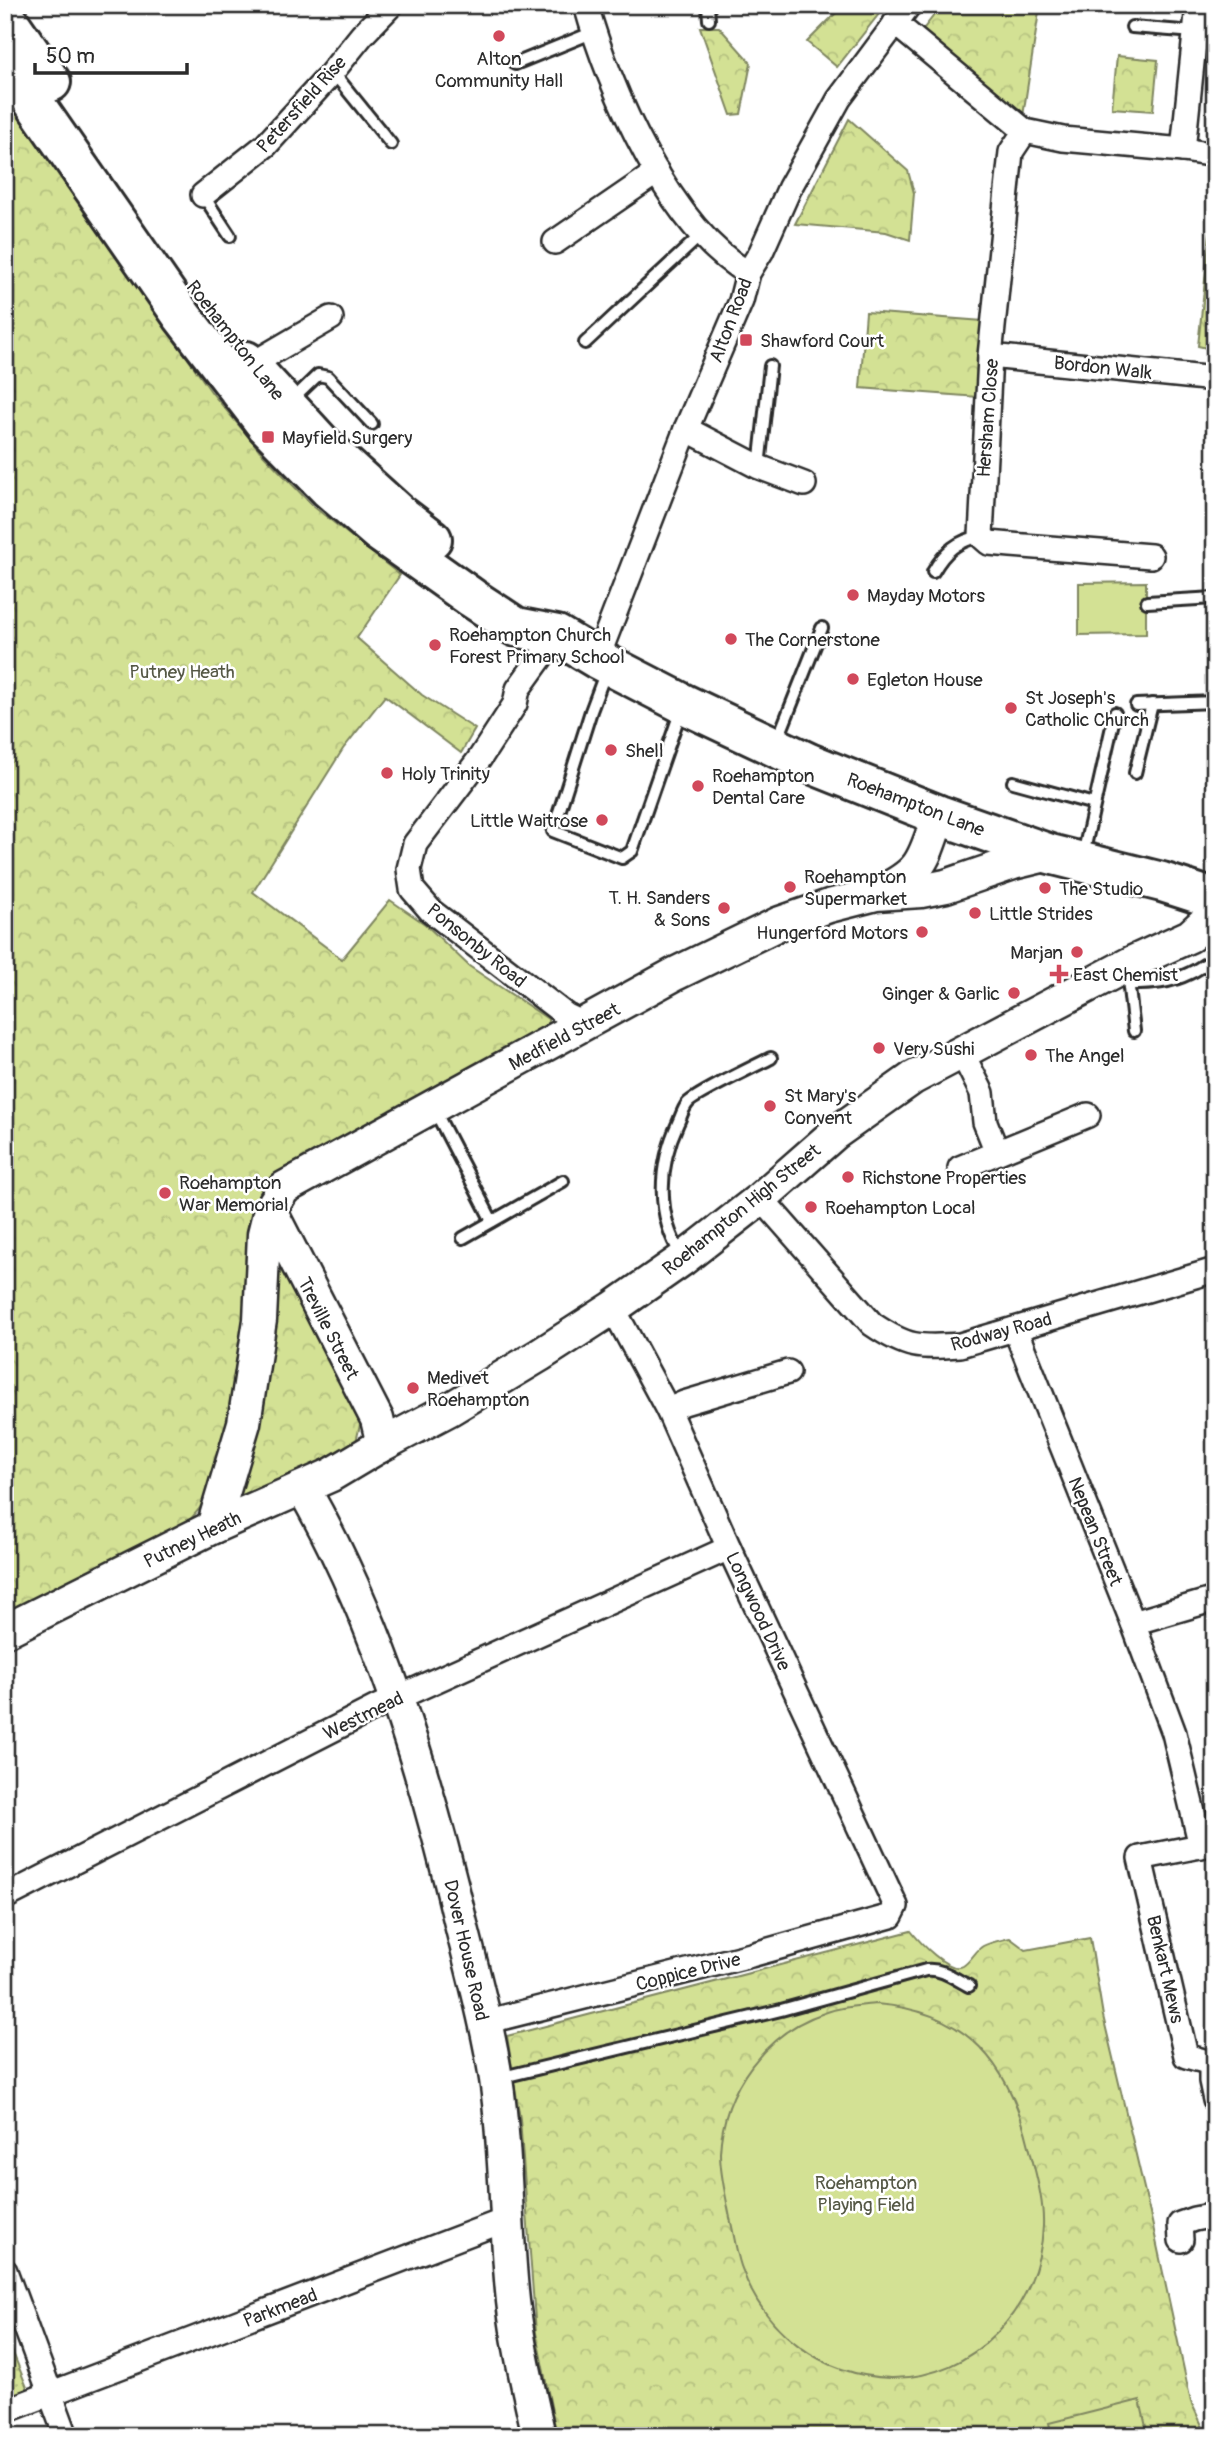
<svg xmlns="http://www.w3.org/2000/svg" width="1220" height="2441" viewBox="0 0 1220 2441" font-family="Pangolin,sans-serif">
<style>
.park{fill:url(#park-crowns);stroke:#7f8660;stroke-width:2}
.garden{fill:url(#garden-dots);stroke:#7f8660;stroke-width:2}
.pitch{fill:#d3e194;stroke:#7f8660;stroke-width:2}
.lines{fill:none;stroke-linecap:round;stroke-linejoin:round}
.lane-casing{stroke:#2b2b2b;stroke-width:16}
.street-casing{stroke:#2b2b2b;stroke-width:28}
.secondary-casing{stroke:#2b2b2b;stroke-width:37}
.highway-casing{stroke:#2b2b2b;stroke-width:44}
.lane{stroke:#fff;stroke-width:10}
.street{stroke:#fff;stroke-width:23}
.secondary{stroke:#fff;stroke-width:32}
.highway{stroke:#fff;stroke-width:38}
.poi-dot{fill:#d1495b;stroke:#fff;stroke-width:2.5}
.labels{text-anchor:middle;stroke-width:5;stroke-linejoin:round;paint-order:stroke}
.poi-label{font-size:19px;fill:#2b2b2b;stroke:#fff;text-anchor:start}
.street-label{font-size:19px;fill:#2b2b2b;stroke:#fff}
.park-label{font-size:19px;fill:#555845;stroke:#fff}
</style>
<defs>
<pattern id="park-crowns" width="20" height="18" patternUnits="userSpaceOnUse" patternTransform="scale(1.75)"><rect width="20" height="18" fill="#d3e194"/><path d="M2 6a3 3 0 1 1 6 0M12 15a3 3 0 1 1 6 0" fill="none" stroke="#b5c180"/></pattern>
<pattern id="garden-dots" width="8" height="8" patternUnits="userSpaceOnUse" patternTransform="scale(1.75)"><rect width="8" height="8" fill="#d3e194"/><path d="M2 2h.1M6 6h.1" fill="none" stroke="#b5c180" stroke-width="1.8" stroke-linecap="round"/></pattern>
</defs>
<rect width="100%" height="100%" fill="#fff"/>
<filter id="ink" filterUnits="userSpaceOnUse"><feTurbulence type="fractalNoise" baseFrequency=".0143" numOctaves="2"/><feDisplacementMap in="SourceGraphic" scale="14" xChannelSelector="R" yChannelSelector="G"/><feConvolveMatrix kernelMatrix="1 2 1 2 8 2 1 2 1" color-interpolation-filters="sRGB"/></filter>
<g filter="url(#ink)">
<!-- park -->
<g class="park">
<path d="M 844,5 L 886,5 L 837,67 L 807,42 Z"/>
<path d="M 942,5 L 1040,5 L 1023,116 L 921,32 Z"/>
<path d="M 700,27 L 719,27 L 751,63 L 741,114 L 731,115 Z"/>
<path d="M 1117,56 L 1158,60 L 1153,111 L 1112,108 Z"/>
<path d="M 5,96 L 212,393 L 262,453 L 313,506 L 400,575 L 357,638 L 422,695 L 475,729 L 461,753 L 385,696 L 343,749 L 253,892 L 342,959 L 390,900 L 425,924 L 469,966 L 548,1019 L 548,1032 L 290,1166 L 261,1189 L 249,1338 L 233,1440 L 200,1508 L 179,1533 L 5,1615 Z"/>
<path d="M 849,119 L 908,171 L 914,193 L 910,240 L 886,232 L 795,224 Z"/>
<path d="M 1215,186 L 1215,350 L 1198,346 Z"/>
<path d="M 866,312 L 983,321 L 978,397 L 860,388 Z"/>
<path d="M 282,1261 L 362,1416 L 356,1442 L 301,1473 L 228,1506 L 259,1429 L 270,1352 L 274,1265 Z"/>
<path d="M 911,1931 C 919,1941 949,1974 963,1966 C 971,1961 975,1951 983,1946 C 990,1942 1002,1940 1010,1938 L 1026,1950 L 1090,1938 L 1103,2016 L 1152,2222 L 1191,2402 L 1207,2436 L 557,2436 L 536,2333 L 520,2119 L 507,2036 Z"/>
</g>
<!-- garden -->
<path class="garden" d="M 5,2333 L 28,2390 L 8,2397 L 5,2389 Z"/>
<!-- pitch -->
<g class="pitch">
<path d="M 1146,582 L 1146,634 L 1079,635 L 1079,583 Z"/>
<path d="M 876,2004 C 969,2011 1010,2065 1030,2150 C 1036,2175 1044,2201 1043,2226 C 1040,2307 974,2379 891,2378 C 822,2376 763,2331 741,2266 C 736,2251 734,2234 730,2218 C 726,2196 720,2175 720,2153 C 723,2089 766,2031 827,2012 C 843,2006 859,2006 876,2004 Z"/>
<path d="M 1140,2400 L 1148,2436 L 1052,2436 L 1049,2423 Z"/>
</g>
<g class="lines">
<defs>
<g id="lane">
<path d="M 708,5 L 709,20"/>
<path d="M 1132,27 L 1195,32"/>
<path d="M 515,64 L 594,32"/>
<path d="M 332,71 L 391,144"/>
<path d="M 203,195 L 230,236"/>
<path d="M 585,343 L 702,234"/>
<path d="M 291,401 L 318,375 L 328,377 L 372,424"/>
<path d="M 759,467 L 770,366"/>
<path d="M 933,572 C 945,551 957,541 981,536"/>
<path d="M 1147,602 L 1215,598"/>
<path d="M 606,671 L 591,711 L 553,831 L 622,858 L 632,851 L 681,710"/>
<path d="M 1136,705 L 1215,702"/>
<path d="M 777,741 L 822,628"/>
<path d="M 1135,773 L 1152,704"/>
<path d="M 1013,782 L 1094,804"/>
<path d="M 1083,855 L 1115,713"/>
<path d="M 1128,980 L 1134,1031"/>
<path d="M 1130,984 C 1152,984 1170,983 1190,973 C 1200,969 1204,963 1215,960"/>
<path d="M 434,1109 L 492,1221"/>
<path d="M 463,1238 L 563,1181"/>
<path d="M 682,1256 C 656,1216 658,1166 678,1123 C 681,1117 683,1109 687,1104 C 692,1096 757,1065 771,1058"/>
<path d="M 499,2078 L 781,2010 L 926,1970 C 942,1968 955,1979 969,1986"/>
</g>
<g id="street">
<path d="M 586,5 C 609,89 670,229 748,273"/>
<path d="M 895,23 L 1025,131 L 1063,139 L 1183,150 L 1215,155"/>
<path d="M 1025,131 L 1011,152 L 990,356 L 981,536 L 989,543 L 1011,545 L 1151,556"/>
<path d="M 1183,150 L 1198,5"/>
<path d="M 203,195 L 266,145 L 329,76 L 362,35 L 391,5"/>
<path d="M 555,242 L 657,172"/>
<path d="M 990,356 L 1215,379"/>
<path d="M 240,371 L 331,318"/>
<path d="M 686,429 L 759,467 L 804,484"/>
<path d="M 557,635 L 518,689 L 515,704 L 478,761 L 415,844 L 409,869 L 412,889 L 431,911 L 567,1016 L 584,1024"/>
<path d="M 597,659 L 686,429 L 741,301 L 748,273 L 761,252 L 790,187 L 839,99 L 909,5"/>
<path d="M 962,1053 L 982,1093 L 985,1122 L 997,1152"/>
<path d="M 960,1168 L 1088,1115"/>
<path d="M 761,1198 L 872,1324 C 907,1348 919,1348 960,1345 L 1215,1270"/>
<path d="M 1015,1329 L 1133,1623 L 1174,1733 L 1201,1846"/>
<path d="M 668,1410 L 684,1403 L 788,1372"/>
<path d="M 1133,1623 L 1215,1599"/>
<path d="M 5,1897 L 377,1707 L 729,1548"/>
<path d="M 485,2022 L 751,1955 L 891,1916 L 896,1906 L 729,1548 L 668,1410 L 613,1308"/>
<path d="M 1215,2059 L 1211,2063 L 1211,2081 L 1215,2100"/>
<path d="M 1211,2063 L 1186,2056 L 1140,1858 L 1215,1843"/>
<path d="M 1181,2240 L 1180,2224 L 1194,2219 L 1215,2215"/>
<path d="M 5,2271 L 66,2436"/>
<path d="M 5,2411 L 508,2219"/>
</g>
<g id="secondary">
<path d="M 881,892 C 925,870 923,859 939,815"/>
<path d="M 270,1210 L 377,1419 L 381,1436 L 378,1447"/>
<path d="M 303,1488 C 379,1621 426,1776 461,1924 C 474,1976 488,2027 496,2079 C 507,2153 505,2227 513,2301 C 518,2346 529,2391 539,2436"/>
<path d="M 213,1527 L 244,1423 L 260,1320 L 264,1234 L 270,1210 L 284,1188 L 675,974 L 780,923 L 829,906 L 876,894 L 921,891 L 946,886 L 1013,863 L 1050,854"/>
<path d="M 5,1631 L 213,1527 L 331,1475 L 378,1447 L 450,1409 L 540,1355 L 613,1308 L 683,1259 L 761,1198 L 834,1134 L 913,1078 L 1135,961 L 1190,936 L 1215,913"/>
</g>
<g id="highway">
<path d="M 5,16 L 51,82"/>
<path d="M 5,61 L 182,316 L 266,425 L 328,488 L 379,532 L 472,598 L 516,627 L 557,635 L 597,659 L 684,704 L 809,763 L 939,815 L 1050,854 L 1162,882 L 1215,899"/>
<path d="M 246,361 L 324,446 L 398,513 L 432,539"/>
</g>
</defs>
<!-- lane casing -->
<use href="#lane" class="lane-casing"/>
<!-- street casing -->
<use href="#street" class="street-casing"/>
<!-- secondary casing -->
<use href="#secondary" class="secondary-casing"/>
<!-- highway casing -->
<use href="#highway" class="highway-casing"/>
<!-- lane -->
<use href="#lane" class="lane"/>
<!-- street -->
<use href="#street" class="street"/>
<!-- secondary -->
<use href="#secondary" class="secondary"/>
<!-- highway -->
<use href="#highway" class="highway"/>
</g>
</g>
<!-- markers -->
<g class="poi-dot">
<circle cx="499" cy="36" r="7"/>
<rect x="739" y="333" width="14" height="14" rx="3.5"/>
<rect x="261" y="430" width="14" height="14" rx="3.5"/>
<circle cx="853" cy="595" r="7"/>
<circle cx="731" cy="639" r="7"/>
<circle cx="435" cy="645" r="7"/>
<circle cx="853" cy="679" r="7"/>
<circle cx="1011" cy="708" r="7"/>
<circle cx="611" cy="750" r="7"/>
<circle cx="387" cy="773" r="7"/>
<circle cx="698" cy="786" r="7"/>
<circle cx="602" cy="820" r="7"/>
<circle cx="790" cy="887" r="7"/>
<circle cx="1045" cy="888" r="7"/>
<circle cx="724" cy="908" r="7"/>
<circle cx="975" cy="913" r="7"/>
<circle cx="922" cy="932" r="7"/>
<circle cx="1077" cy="952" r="7"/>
<path d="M1055.5 963.5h7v7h7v7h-7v7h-7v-7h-7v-7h7z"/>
<circle cx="1014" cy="993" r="7"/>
<circle cx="879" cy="1048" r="7"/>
<circle cx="1031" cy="1055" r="7"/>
<circle cx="770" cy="1106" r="7"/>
<circle cx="848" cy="1177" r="7"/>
<circle cx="165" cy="1193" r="7"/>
<circle cx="811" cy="1207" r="7"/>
<circle cx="413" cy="1388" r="7"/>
</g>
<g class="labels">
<!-- poi labels -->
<g class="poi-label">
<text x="499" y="65" text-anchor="middle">Alton<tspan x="499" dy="22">Community Hall</tspan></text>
<text x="760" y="347">Shawford Court</text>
<text x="282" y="444">Mayfield Surgery</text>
<text x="867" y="602">Mayday Motors</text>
<text x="449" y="641">Roehampton Church<tspan x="449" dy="22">Forest Primary School</tspan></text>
<text x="745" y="646">The Cornerstone</text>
<text x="867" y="686">Egleton House</text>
<text x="1025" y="704">St Joseph's<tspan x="1025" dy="22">Catholic Church</tspan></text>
<text x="625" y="757">Shell</text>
<text x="401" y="780">Holy Trinity</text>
<text x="712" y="782">Roehampton<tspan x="712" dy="22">Dental Care</tspan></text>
<text x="588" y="827" text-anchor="end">Little Waitrose</text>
<text x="804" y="883">Roehampton<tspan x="804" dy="22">Supermarket</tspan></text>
<text x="1059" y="895">The Studio</text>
<text x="710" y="904" text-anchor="end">T. H. Sanders<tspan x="710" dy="22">&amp; Sons</tspan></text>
<text x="989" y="920">Little Strides</text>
<text x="908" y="939" text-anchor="end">Hungerford Motors</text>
<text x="1063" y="959" text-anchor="end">Marjan</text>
<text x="1073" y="981">East Chemist</text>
<text x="1000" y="1000" text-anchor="end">Ginger &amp; Garlic</text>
<text x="893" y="1055">Very Sushi</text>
<text x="1045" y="1062">The Angel</text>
<text x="784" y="1102">St Mary's<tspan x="784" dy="22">Convent</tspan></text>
<text x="862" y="1184">Richstone Properties</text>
<text x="179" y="1189">Roehampton<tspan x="179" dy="22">War Memorial</tspan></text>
<text x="825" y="1214">Roehampton Local</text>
<text x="427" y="1384">Medivet<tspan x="427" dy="22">Roehampton</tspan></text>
</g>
<!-- street labels -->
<g class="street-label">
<text transform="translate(301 104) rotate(-48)" y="7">Petersfield Rise</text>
<text transform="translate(730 320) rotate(-69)" y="7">Alton Road</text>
<text transform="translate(236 340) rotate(52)" y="7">Roehampton Lane</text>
<text transform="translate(1103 367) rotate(6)" y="7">Bordon Walk</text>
<text transform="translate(987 418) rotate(-86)" y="7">Hersham Close</text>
<text transform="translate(916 804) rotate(21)" y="7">Roehampton Lane</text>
<text transform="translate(477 945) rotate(39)" y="7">Ponsonby Road</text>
<text transform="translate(564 1036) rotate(-28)" y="7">Medfield Street</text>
<text transform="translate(741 1209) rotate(-39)" y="7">Roehampton High Street</text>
<text transform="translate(329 1328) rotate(63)" y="7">Treville Street</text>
<text transform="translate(1001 1331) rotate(-15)" y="7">Rodway Road</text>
<text transform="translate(1096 1531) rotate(68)" y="7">Nepean Street</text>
<text transform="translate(192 1539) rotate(-26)" y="7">Putney Heath</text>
<text transform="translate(759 1611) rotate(65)" y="7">Longwood Drive</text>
<text transform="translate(363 1715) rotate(-26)" y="7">Westmead</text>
<text transform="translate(467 1950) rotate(77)" y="7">Dover House Road</text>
<text transform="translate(1166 1969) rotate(77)" y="7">Benkart Mews</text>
<text transform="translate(688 1971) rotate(-14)" y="7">Coppice Drive</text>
<text transform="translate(280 2307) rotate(-21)" y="7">Parkmead</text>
</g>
<!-- park labels -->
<g class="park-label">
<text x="182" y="678">Putney Heath</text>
<text x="866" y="2189">Roehampton<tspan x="866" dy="22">Playing Field</tspan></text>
</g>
</g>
<!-- margin -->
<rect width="1220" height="2441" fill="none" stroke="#fff" stroke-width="28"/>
<rect x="14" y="14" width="1192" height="2413" fill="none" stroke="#2b2b2b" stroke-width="2.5" filter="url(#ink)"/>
<!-- scale -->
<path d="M35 63v10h152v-10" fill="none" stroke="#2b2b2b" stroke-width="3.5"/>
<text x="46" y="63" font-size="21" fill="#2b2b2b" stroke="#ffffff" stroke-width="5" paint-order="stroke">50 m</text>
</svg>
